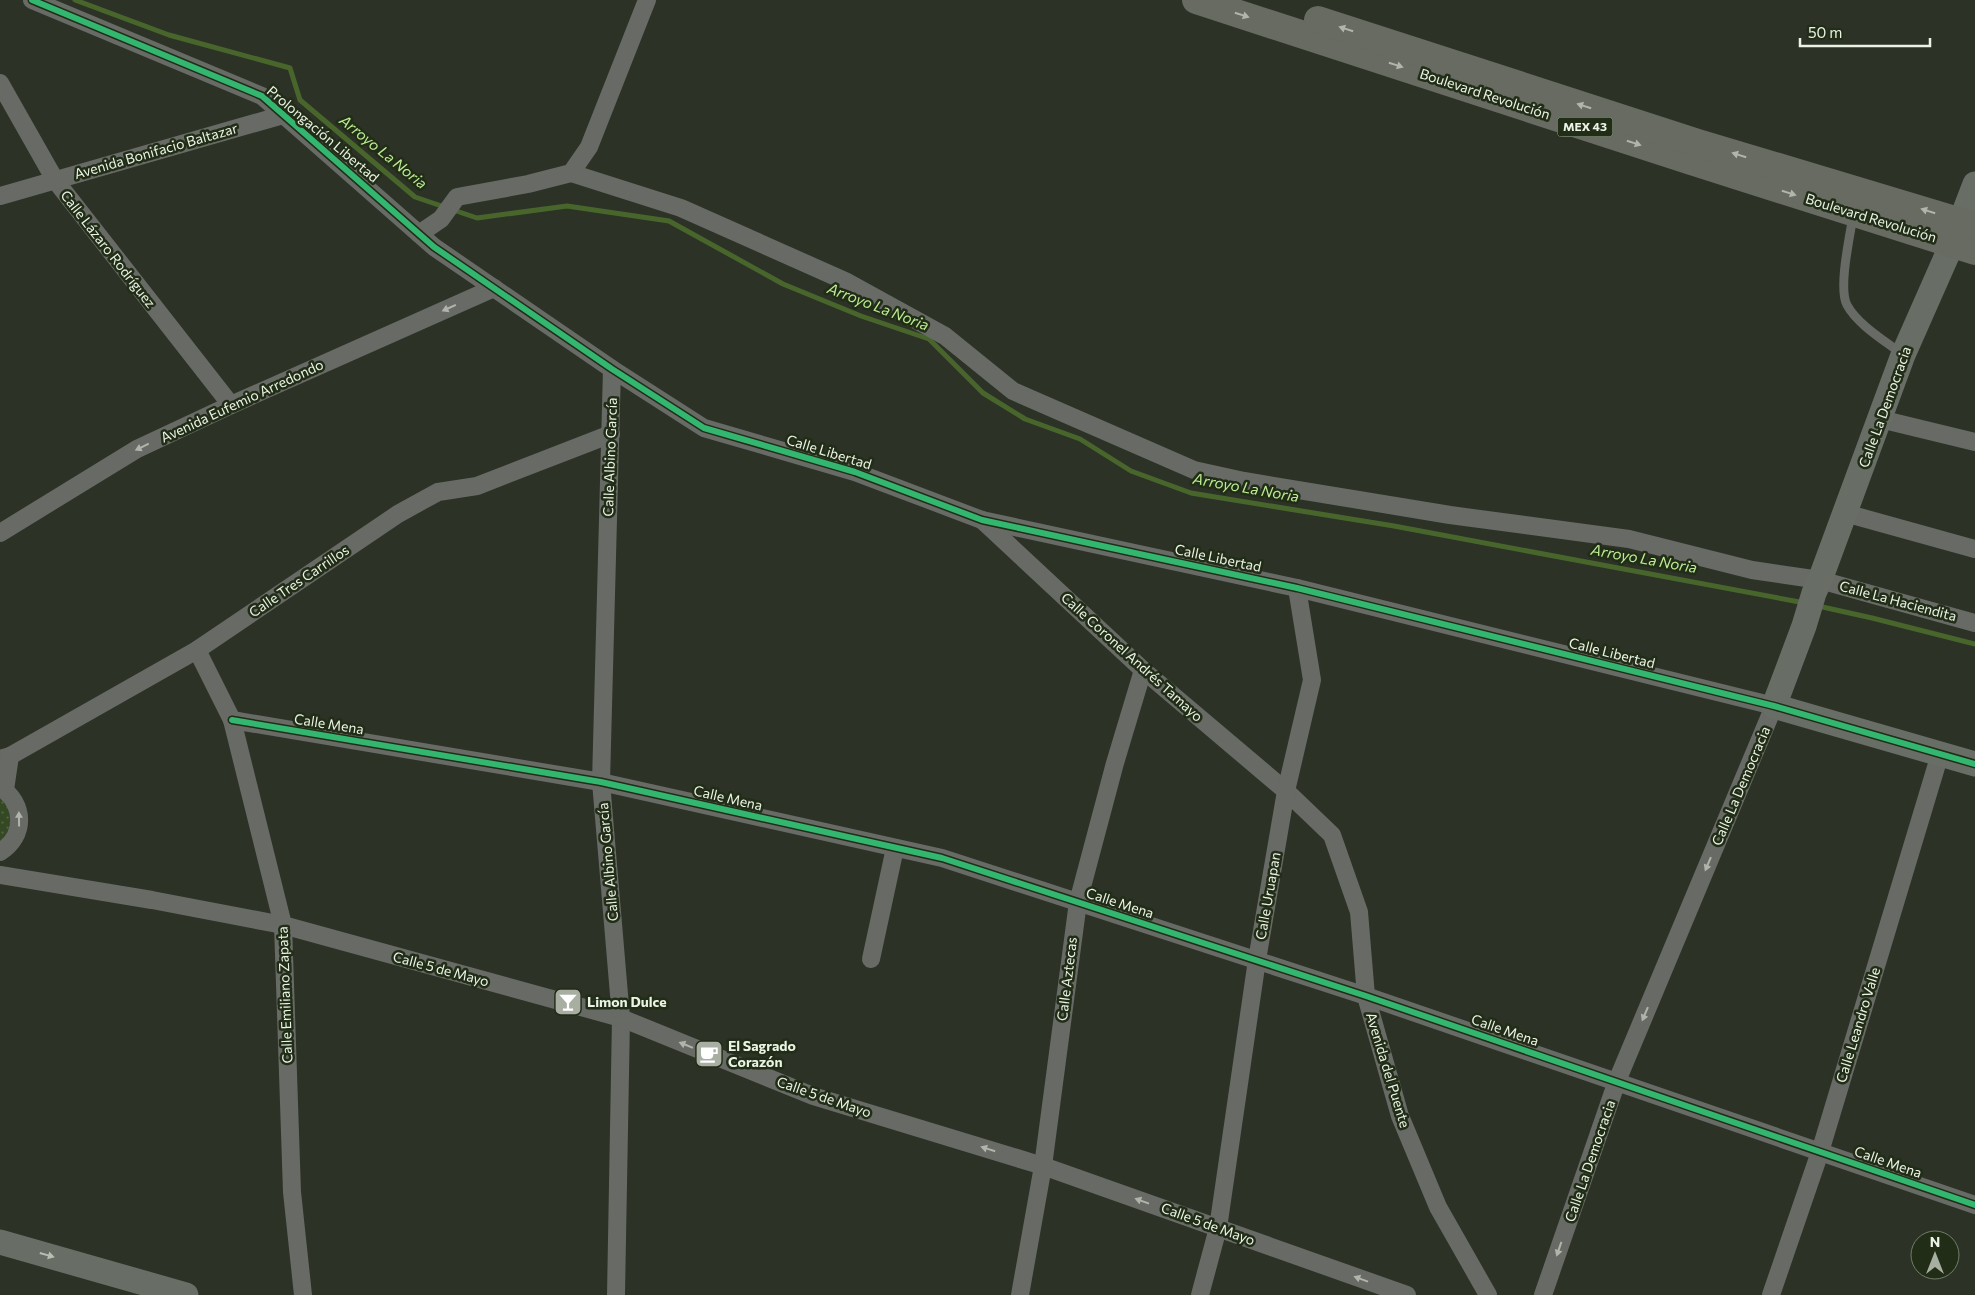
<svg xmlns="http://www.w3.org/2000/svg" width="1975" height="1295" viewBox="0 0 1975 1295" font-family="Commissioner,sans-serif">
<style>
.park{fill:url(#park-dots)}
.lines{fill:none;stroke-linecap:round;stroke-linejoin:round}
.stream{stroke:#48662c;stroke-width:5}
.lane{stroke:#686a65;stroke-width:9}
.street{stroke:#686a65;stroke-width:18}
.secondary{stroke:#686e66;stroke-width:25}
.primary{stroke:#676b62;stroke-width:28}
.cycleway-casing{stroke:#212d17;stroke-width:9}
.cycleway{stroke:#33b770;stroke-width:6}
.oneway{fill:#b0b6aa}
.oneway2{fill:#b0b5ab}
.oneway3{fill:#b7beb2}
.labels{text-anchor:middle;stroke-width:5;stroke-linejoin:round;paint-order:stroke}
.shield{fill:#212d17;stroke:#aeb8a7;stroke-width:1}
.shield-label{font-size:12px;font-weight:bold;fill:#ebf3e5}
.street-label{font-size:14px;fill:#ebf3e5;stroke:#212d17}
.poi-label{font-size:14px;font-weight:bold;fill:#ebf3e5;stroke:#212d17;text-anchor:start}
.water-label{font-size:15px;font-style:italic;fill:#bcec93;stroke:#212d17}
</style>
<defs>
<pattern id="park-dots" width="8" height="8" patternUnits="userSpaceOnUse" patternTransform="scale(1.25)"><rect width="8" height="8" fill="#354824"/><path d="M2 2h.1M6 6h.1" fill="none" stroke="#526344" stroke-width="1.8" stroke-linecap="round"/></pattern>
</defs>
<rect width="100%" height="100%" fill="#2c3226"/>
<!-- park -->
<path class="park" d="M 0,796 C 16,808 12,830 0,843 Z"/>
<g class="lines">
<!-- stream -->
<g class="stream">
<path d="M 75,0 L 169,35 L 290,68 L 300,100 L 415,197 L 477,218 L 567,206 L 669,221 L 783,284 L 861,316 L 929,339 L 983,393 L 1025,419 L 1080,439 L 1131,471 L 1191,493 L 1394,526 L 1805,603"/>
<path d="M 1818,606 L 1872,618 L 1975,644"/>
</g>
<!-- lane -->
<path class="lane" d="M 1853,216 C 1850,236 1838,288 1847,305 C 1857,324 1885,341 1902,354"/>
<!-- street -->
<g class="street">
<path d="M 32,0 L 262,96 L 434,247 L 612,369 L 704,428 L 855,472 L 982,520 L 1297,588 L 1774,706 L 1617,1081 L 1543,1295"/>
<path d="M 0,83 L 55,180 L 231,405"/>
<path d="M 571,173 L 681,208 L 845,281 L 945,336 L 1013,391 L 1194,470 L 1244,481 L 1450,515 L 1629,539 L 1752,570 L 1820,580 L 1975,623"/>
<path d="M 0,196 L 283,115"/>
<path d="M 419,234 L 441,219 L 457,197 L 528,184 L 571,173 L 589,147 L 647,0"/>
<path d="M 612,369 L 601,782 L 621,1018 L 616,1295"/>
<path d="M 1880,419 L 1975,442"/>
<path d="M 1845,513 L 1975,549"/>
<path d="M 982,520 L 1143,670 L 1286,791 L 1332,835 L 1359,912 L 1366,996 L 1400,1116 L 1438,1207 L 1488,1295"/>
<path d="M 0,533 L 137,449 L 231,405 L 494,288"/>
<path d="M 197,650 L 232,720 L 283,925 L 292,1192 L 303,1295"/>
<path d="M 232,720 L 601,782 L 942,858 L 1366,996 L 1975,1205"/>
<path d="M 0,759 L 10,756 L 197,650 L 398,514 L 438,492 L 477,486 L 611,434"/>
<path d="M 0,787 C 25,803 26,836 0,852"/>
<path d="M 5,790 L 10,756"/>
<path d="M 0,875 L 152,900 L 283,925 L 621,1018 L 813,1096 L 1043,1166 L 1407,1295"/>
<path d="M 871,959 L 895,848"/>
<path d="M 1020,1295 L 1043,1166 L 1078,902 L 1115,763 L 1143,670"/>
<path d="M 1200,1295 L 1218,1228 L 1257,960 L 1286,791 L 1312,680 L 1297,588"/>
<path d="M 1771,1295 L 1820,1152 L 1940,754"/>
</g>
<!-- secondary -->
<g class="secondary">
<path d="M 1975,184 L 1952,244 L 1903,355 L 1820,580 L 1814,593 L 1804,626 L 1774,706 L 1975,764"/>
<path d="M 0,1242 L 186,1295"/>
</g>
<!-- primary -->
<g class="primary">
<path d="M 1196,0 L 1691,161 L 1975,251"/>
<path d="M 1318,20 L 1698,143 L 1975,226"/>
</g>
<defs>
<g id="cycleway">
<path d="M 32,0 L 262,96 L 434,247 L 612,369 L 704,428 L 855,472 L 982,520 L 1297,588 L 1774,706 L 1975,764"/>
<path d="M 232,720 L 601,782 L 942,858 L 1366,996 L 1975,1205"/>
</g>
</defs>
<!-- cycleway casing -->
<use href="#cycleway" class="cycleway-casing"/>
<!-- cycleway -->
<use href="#cycleway" class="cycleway"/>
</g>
<!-- one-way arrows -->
<defs><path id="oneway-solid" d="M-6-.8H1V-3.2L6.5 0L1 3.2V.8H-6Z" transform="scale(1.25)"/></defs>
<g class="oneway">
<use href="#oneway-solid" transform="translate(1242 15) rotate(18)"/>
<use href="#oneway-solid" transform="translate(1346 29) rotate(-162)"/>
<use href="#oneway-solid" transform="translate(1396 65) rotate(18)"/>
<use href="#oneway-solid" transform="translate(1584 106) rotate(-162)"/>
<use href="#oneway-solid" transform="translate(1634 143) rotate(18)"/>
<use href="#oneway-solid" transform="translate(1739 155) rotate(-163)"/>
<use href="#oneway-solid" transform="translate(1789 193) rotate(18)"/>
<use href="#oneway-solid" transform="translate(1928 211) rotate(-163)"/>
</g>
<g class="oneway2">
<use href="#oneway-solid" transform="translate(449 308) rotate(156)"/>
<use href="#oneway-solid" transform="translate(142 447) rotate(154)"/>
<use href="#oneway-solid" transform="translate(19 819) rotate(-91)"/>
<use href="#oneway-solid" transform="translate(1708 864) rotate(113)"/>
<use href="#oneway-solid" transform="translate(1645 1014) rotate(113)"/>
<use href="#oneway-solid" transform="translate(686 1045) rotate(-158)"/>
<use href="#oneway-solid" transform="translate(988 1149) rotate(-163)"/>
<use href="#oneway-solid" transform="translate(1142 1201) rotate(-160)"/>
<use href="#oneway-solid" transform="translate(1559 1249) rotate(109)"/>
<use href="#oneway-solid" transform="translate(1361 1279) rotate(-160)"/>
</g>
<use class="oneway3" href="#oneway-solid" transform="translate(47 1255) rotate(16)"/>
<!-- icons -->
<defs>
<symbol id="bar-square" viewBox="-11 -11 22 22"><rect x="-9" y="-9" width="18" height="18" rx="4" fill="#a8afa2" stroke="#212d17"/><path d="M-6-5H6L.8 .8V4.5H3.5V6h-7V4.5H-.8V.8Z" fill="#fff"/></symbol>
<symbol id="cafe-square" viewBox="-11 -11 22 22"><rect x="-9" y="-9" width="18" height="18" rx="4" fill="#a8afa2" stroke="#212d17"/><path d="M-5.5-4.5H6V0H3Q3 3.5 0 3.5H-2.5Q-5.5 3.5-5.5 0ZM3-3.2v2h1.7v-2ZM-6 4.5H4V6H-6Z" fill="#fff"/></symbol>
</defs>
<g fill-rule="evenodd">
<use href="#bar-square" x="552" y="986" width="32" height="32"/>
<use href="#cafe-square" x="693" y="1038" width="32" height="32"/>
</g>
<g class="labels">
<!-- shield labels -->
<rect class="shield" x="1557.5" y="117.5" width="55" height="19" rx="4"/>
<g class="shield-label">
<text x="1585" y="131">MEX 43</text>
</g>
<!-- street labels -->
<g class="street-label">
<text transform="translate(1485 94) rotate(18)" y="5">Boulevard Revolución</text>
<text transform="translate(323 134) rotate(40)" y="5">Prolongación Libertad</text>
<text transform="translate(156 151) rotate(-16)" y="5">Avenida Bonifacio Baltazar</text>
<text transform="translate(1871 218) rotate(17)" y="5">Boulevard Revolución</text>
<text transform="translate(108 249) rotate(52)" y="5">Calle Lázaro Rodríguez</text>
<text transform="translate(242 401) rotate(-25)" y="5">Avenida Eufemio Arredondo</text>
<text transform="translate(1885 407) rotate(-70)" y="5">Calle La Democracia</text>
<text transform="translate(829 452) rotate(17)" y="5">Calle Libertad</text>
<text transform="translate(610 457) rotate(-88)" y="5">Calle Albino García</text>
<text transform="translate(1218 558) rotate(12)" y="5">Calle Libertad</text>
<text transform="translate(299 581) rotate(-34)" y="5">Calle Tres Carrillos</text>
<text transform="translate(1898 601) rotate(15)" y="5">Calle La Haciendita</text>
<text transform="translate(1612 653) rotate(14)" y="5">Calle Libertad</text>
<text transform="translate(1132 657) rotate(42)" y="5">Calle Coronel Andrés Tamayo</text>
<text transform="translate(329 724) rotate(9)" y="5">Calle Mena</text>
<text transform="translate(1741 786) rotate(-67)" y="5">Calle La Democracia</text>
<text transform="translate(728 798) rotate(13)" y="5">Calle Mena</text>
<text transform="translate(608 862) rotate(-95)" y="5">Calle Albino García</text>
<text transform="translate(1268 896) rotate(-80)" y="5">Calle Uruapan</text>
<text transform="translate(1120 903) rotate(18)" y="5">Calle Mena</text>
<text transform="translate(441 969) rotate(15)" y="5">Calle 5 de Mayo</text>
<text transform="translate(1067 979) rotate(-83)" y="5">Calle Aztecas</text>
<text transform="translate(285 995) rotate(-92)" y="5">Calle Emiliano Zapata</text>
<text transform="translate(1858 1025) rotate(-73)" y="5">Calle Leandro Valle</text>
<text transform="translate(1505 1030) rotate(19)" y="5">Calle Mena</text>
<text transform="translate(1388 1070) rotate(73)" y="5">Avenida del Puente</text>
<text transform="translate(824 1097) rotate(19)" y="5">Calle 5 de Mayo</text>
<text transform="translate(1590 1161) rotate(-71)" y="5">Calle La Democracia</text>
<text transform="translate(1888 1162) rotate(19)" y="5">Calle Mena</text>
<text transform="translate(1208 1224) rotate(20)" y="5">Calle 5 de Mayo</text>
</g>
<!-- poi labels -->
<g class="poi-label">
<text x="587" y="1007">Limon Dulce</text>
<text x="728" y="1051">El Sagrado<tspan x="728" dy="16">Corazón</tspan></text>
</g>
<!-- water labels -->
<g class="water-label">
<text transform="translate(383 152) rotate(39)" y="5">Arroyo La Noria</text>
<text transform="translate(878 307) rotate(21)" y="5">Arroyo La Noria</text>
<text transform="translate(1246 488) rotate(10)" y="5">Arroyo La Noria</text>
<text transform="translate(1644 559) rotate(10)" y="5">Arroyo La Noria</text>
</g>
</g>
<!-- north arrow -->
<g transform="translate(1935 1255)"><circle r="24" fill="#212d17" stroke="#727c69"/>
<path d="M0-4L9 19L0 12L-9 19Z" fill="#a8afa2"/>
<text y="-8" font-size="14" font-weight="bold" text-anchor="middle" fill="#ebf3e5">N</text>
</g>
<!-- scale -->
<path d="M1800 38v8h130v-8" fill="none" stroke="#ebf3e5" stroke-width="2.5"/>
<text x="1808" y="38" font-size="15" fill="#ebf3e5" stroke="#212d17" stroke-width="4" paint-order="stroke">50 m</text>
</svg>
